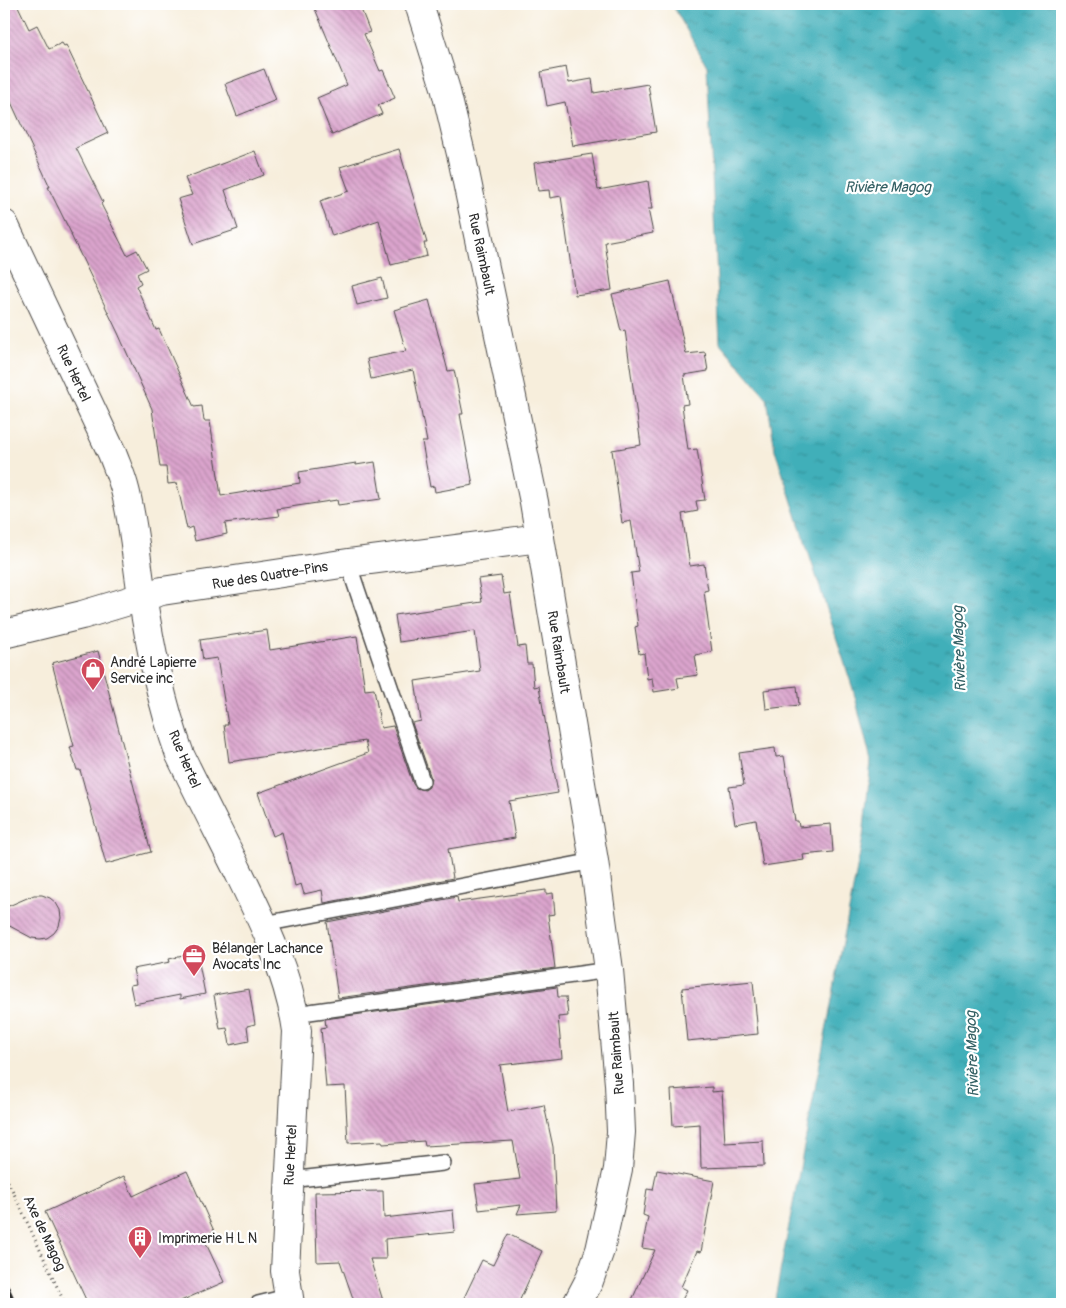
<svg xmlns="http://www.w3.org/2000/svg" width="1066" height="1308" viewBox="0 0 1066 1308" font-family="Pangolin,sans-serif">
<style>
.water{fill:url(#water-ripples);stroke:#356d72}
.building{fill:url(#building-back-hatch)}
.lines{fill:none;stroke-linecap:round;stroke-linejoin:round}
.lane-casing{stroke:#4a4846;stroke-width:18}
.street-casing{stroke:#4a4846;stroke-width:30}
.path{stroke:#4a4846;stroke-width:3;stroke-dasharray:1 4;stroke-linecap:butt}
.lane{stroke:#fff;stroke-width:15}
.street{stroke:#fff;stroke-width:28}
.rail{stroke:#2b2b2b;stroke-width:4}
.labels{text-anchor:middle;stroke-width:4.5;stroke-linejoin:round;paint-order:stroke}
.street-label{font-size:14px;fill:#2b2b2b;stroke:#fff}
.poi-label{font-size:14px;fill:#2b2b2b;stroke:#fff;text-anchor:start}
.water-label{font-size:15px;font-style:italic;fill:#336064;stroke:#fff}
</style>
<defs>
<pattern id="water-ripples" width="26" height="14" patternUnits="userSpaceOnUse" patternTransform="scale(1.25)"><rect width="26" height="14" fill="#3fafb9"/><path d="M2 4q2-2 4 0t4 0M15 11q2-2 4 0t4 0" fill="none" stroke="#358f97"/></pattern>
<pattern id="building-back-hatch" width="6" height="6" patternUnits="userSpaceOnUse" patternTransform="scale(1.25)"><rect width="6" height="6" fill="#dba4cd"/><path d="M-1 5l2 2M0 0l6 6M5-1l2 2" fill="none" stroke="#b286a7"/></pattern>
</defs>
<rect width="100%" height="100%" fill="#fff"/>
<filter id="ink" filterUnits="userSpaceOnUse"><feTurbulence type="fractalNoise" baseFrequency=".02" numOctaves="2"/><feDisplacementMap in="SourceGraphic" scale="10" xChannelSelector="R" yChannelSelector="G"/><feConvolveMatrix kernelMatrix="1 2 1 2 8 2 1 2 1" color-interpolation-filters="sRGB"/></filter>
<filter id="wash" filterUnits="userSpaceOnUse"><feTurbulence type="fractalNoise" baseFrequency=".0096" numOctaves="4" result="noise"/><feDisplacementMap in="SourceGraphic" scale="20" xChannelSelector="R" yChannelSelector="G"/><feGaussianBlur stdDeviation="1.12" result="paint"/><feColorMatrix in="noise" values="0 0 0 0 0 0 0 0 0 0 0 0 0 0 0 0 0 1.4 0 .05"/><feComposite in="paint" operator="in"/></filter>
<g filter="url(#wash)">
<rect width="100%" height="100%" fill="#f7eedc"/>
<!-- water -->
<path class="water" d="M 672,4 L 1062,4 L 1062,1304 L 774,1304 L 863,837 L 871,761 L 853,689 L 775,450 L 767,398 L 720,343 L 707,66 Z"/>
<g id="blocks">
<!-- building -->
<g class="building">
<path d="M 4,4 L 17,4 L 29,29 L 37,25 L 49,49 L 62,43 L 64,46 L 66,45 L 108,133 L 76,148 L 103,202 L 101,204 L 127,255 L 137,250 L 147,269 L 137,274 L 141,283 L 136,286 L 156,330 L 159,329 L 194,407 L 202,406 L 204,421 L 210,421 L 221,496 L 300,483 L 299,472 L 356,463 L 356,465 L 375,462 L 381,499 L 338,505 L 337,500 L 277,509 L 279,516 L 225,523 L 227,534 L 195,541 L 192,527 L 187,529 L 177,483 L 168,484 L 166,467 L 160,467 L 152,409 L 118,333 L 71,235 L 72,235 L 48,187 L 50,187 L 10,100 L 4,103 Z"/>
<path d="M 313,4 L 359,4 L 370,32 L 364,34 L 380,71 L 383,70 L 395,98 L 378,105 L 382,114 L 332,135 L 317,98 L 347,85 Z"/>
<path d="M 566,67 L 569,83 L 592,79 L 594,93 L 648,84 L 656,132 L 573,146 L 565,102 L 547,106 L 541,72 Z"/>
<path d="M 264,69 L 276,100 L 237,116 L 225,84 Z"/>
<path d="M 399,149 L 427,243 L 424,243 L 427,256 L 391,265 L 379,220 L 332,236 L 320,201 L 349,191 L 340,167 Z"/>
<path d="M 255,151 L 264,175 L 225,190 L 238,229 L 193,244 L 178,199 L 192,195 L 185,178 Z"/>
<path d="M 592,154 L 598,190 L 648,181 L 652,209 L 648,209 L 653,233 L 605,242 L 612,290 L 575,295 L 561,196 L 550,198 L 549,190 L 538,191 L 534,163 Z"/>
<path d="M 382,278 L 387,298 L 357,305 L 352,286 Z"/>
<path d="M 670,281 L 686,354 L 705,352 L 708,371 L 684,375 L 688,404 L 682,405 L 688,450 L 697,449 L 705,500 L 696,501 L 698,511 L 682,514 L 690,566 L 704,564 L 708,590 L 704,591 L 712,652 L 695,655 L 698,675 L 677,678 L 679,688 L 654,692 L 652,678 L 647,679 L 644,653 L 639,654 L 635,627 L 638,626 L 631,573 L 639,572 L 631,521 L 622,523 L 612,450 L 641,445 L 625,330 L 621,331 L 612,294 Z"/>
<path d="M 429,300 L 448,371 L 454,370 L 463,414 L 460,414 L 473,485 L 435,492 L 434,486 L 430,487 L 422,442 L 427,442 L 413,370 L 371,379 L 367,359 L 406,351 L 394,310 Z"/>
<path d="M 501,576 L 504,594 L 510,593 L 518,647 L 525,646 L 527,664 L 532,664 L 534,687 L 539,686 L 558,793 L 509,801 L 515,838 L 448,849 L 453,878 L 324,903 L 322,890 L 304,894 L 301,884 L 295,886 L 282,832 L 273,836 L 258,793 L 368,753 L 365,741 L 229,762 L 224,725 L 228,725 L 217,658 L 203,660 L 200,640 L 267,630 L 270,650 L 357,636 L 365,690 L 374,689 L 381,728 L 393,726 L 413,784 L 416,788 L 425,790 L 429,787 L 431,778 L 412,723 L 421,721 L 415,681 L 480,671 L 475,631 L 399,642 L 395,615 L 482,602 L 478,579 Z"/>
<path d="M 98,651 L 151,852 L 106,864 L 80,770 L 77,770 L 70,747 L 74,746 L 52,663 Z"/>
<path d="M 797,686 L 799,705 L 766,709 L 764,690 Z"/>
<path d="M 775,748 L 776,757 L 784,756 L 795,821 L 798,821 L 799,827 L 831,824 L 833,852 L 803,855 L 804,860 L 763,866 L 756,820 L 735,824 L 729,787 L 744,785 L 739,753 Z"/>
<path d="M 546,890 L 546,894 L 553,893 L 555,914 L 548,915 L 555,968 L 338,998 L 327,922 L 457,897 L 458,902 Z"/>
<path d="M 34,895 L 42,895 L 50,898 L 56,903 L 60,910 L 61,918 L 59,926 L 54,933 L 47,938 L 40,939 L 32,938 L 4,923 L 4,908 Z"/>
<path d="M 197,953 L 205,994 L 180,999 L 180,995 L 134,1004 L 130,985 L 136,984 L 133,969 L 170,962 L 169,959 Z"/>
<path d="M 753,981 L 758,1034 L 687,1041 L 682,988 Z"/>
<path d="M 557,987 L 558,997 L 566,997 L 568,1016 L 558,1017 L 562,1058 L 500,1065 L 508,1112 L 544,1105 L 553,1147 L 556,1211 L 517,1214 L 521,1205 L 479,1210 L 475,1184 L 520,1179 L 513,1141 L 425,1146 L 424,1141 L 383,1144 L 382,1141 L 348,1143 L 345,1086 L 326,1087 L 321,1028 L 326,1027 L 325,1019 Z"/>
<path d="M 249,989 L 255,1024 L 247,1026 L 249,1041 L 230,1045 L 227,1028 L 220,1029 L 214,995 Z"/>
<path d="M 712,1087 L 712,1092 L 722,1091 L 725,1143 L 763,1141 L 764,1166 L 701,1168 L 700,1124 L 673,1126 L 671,1090 Z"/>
<path d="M 657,1170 L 714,1181 L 701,1252 L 697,1251 L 681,1287 L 687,1290 L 680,1304 L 630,1304 L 655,1250 L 642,1248 L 648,1217 L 643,1215 L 647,1189 L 653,1190 Z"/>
<path d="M 187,1171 L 214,1231 L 203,1237 L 224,1282 L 174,1304 L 88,1304 L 45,1212 L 124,1176 L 133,1196 Z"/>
<path d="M 383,1191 L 384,1218 L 453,1210 L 455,1232 L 385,1239 L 386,1259 L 370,1259 L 384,1304 L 355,1304 L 340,1261 L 317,1262 L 315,1192 Z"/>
<path d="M 508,1234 L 542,1251 L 518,1304 L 461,1304 L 482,1260 L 493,1265 Z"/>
</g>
</g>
</g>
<g filter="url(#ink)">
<use href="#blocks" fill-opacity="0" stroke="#4a4846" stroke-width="1"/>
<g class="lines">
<defs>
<g id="lane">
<path d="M 348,563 L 422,781"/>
<path d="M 264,924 L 594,861"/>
<path d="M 295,1014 L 609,970"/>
<path d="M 289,1180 L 443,1163"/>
<path d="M 258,1304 L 287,1297"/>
</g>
<g id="street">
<path d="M 419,4 L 445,87 L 462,158 L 534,502 L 594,861 L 609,970 L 619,1084 L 621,1132 L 618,1169 L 600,1250 L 589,1281 L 577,1304"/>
<path d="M 4,224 L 112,453 C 116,464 121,475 124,486 C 134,521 136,559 142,595 C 151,651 161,702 180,755 C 199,794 219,833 238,871 C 263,922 289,974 297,1031 L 285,1271 L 290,1304"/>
<path d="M 4,634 L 82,615 L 162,591 L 348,563 L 540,538"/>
</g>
</defs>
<!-- lane casing -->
<use href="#lane" class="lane-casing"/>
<!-- street casing -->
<use href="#street" class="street-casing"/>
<!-- path -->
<path class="path" d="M 4,1172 L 65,1304"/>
<!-- lane -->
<use href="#lane" class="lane"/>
<!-- street -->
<use href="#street" class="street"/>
<!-- rail -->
<path class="rail" d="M 4,1280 L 15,1304"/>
</g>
</g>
<!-- icons -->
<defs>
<symbol id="shop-pin" viewBox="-11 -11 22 30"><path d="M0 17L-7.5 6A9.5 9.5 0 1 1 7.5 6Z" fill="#d1495b" stroke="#fff"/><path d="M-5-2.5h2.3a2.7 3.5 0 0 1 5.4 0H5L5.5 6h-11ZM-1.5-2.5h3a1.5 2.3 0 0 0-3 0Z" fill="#fff"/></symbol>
<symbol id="office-pin" viewBox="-11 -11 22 30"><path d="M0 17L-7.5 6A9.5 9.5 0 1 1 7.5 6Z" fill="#d1495b" stroke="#fff"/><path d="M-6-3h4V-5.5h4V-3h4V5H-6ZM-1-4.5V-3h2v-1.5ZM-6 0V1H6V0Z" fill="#fff"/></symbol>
<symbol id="building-pin" viewBox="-11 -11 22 30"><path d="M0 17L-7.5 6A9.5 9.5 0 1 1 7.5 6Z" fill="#d1495b" stroke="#fff"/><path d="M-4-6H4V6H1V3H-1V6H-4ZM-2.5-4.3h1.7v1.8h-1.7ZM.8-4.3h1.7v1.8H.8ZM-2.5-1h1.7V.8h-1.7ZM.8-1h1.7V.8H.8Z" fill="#fff"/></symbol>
</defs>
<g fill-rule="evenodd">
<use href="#shop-pin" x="79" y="656" width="28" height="38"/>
<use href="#office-pin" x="180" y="942" width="28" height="38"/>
<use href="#building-pin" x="126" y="1224" width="28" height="38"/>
</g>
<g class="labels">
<!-- street labels -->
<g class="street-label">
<text transform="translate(482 254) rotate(78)" y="5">Rue Raimbault</text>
<text transform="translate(74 373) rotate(65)" y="5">Rue Hertel</text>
<text transform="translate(270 575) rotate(-9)" y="5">Rue des Quatre-Pins</text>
<text transform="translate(559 652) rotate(81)" y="5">Rue Raimbault</text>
<text transform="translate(185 759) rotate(67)" y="5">Rue Hertel</text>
<text transform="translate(616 1053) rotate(-94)" y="5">Rue Raimbault</text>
<text transform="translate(290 1155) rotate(-87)" y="5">Rue Hertel</text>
<text transform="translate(45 1233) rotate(65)" y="5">Axe de Magog</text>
</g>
<!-- poi labels -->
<g class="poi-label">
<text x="110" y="667">André Lapierre<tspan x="110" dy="16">Service inc</tspan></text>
<text x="212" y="953">Bélanger Lachance<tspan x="212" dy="16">Avocats Inc</tspan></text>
<text x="158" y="1243">Imprimerie H L N</text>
</g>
<!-- water labels -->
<g class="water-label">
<text x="888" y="192">Rivière Magog</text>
<text transform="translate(959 649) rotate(-92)" y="5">Rivière Magog</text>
<text transform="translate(972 1054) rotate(-92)" y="5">Rivière Magog</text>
</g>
</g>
<!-- margin -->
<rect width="1066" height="1308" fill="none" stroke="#fff" stroke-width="20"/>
</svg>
